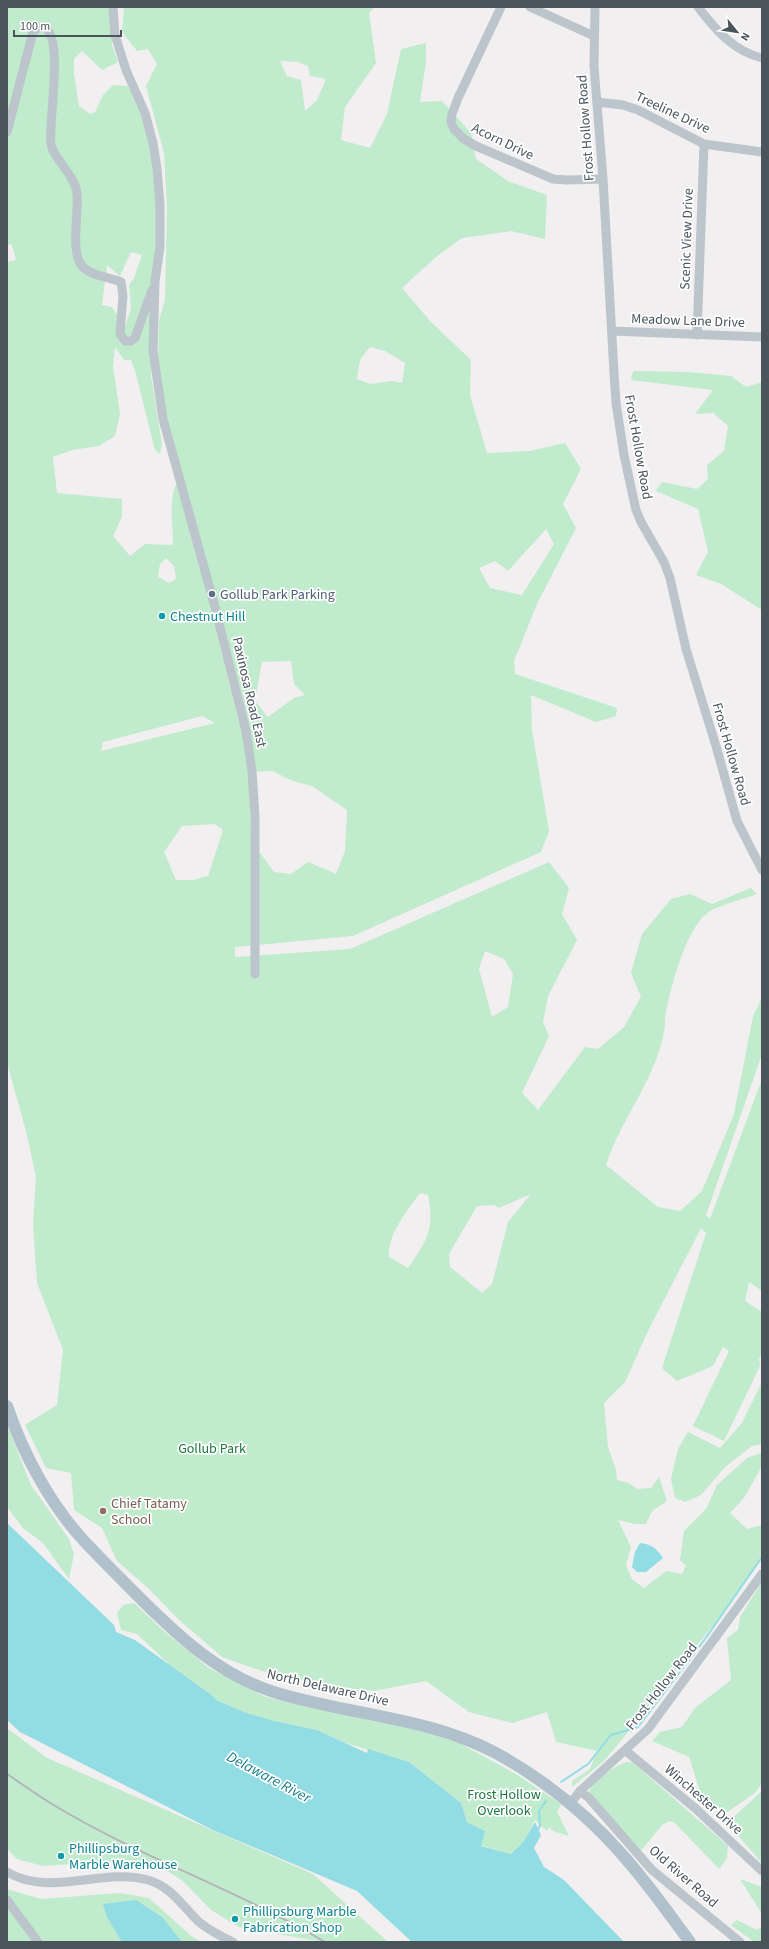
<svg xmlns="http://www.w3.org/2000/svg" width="769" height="1949" viewBox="0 0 769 1949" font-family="'Source Sans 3',sans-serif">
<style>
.green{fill:#c1ebcd;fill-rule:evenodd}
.water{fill:#92dce4}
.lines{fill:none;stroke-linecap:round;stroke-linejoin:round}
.stream{stroke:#92dce4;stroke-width:2}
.minor{stroke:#bcc5cb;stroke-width:9}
.major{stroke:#b1c1cc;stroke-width:12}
.rail{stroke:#b2b5b9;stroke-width:2}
.service-dot{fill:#5c6f8a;stroke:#fff;stroke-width:1.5}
.culture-dot{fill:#0f9aa8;stroke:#fff;stroke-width:1.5}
.education-dot{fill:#8d6e63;stroke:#fff;stroke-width:1.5}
.labels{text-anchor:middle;stroke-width:3.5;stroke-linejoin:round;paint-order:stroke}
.street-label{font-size:14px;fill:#49545b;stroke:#fff}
.service-label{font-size:14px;fill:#4e5e75;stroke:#fff;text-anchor:start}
.culture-label{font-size:14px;fill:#0d838f;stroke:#fff;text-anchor:start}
.park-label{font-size:14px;fill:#1f7741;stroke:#fff}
.education-label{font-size:14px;fill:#785e54;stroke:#fff;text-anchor:start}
.water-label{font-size:15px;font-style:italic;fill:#187d89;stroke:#fff}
</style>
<rect width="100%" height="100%" fill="#f1efef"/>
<!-- green -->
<g class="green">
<path d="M 7,7 L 111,7 L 112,45 L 118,62 L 102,70 L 82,51 L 74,59 L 74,74 L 79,106 L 90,114 L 95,112 L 103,95 L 113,85 L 127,86 L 137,99 L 150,140 L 158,221 L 152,330 L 151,376 L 162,444 L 160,454 L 155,450 L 136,374 L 131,360 L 124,360 L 115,347 L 113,367 L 120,414 L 115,436 L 99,446 L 72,450 L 53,457 L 57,493 L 122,499 L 122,517 L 113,536 L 130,556 L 145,544 L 173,545 C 173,525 167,491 181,476 L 168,429 L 158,362 L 159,320 L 165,300 L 167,208 L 164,153 L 146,86 L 157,64 L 148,49 L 137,51 L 122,32 L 124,7 L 375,7 L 369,13 L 376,63 L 345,107 L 341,140 L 370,148 L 387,114 L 401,49 L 426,43 L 426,62 L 420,102 L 442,101 L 471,133 L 476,159 L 508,181 L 547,195 L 545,239 L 511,231 L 462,238 L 437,256 L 402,288 L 431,322 L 471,360 L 470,395 L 487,453 L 530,451 L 565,443 L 581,469 L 563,504 L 576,528 L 537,604 L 514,661 L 515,674 L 617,708 L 616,716 L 596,722 L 531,695 L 532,730 L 549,831 L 541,852 L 353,936 L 235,947 L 235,957 L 350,949 L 549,862 L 569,888 L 562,914 L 577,940 L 548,996 L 543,1022 L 549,1036 L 522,1093 L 538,1110 L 585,1047 L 598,1049 L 624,1027 L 641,997 L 631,973 L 642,934 L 671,899 L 690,894 L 712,904 L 751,888 L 757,894 C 746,898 713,907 706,914 C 685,932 670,989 665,1017 C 665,1022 665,1027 664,1032 C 655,1080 621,1119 606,1165 L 658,1207 L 680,1211 L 702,1191 L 734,1114 L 753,1016 L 762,998 L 762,1054 L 706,1215 L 710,1219 L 762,1079 L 762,1291 L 749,1282 L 745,1301 L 762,1312 L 762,1354 L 759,1359 L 760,1366 L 724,1441 L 693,1426 L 729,1351 L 723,1347 L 713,1366 L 677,1381 L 662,1368 L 706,1233 L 701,1228 L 647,1333 L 625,1382 L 604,1403 L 608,1447 L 616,1470 L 617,1480 L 628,1483 L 638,1489 L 651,1488 L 659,1477 L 667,1501 L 652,1511 L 646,1524 L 635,1524 L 618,1520 L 631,1547 L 626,1565 L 632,1579 L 644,1588 L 666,1571 L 682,1574 L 686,1566 L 680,1560 L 684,1531 L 706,1509 L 717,1485 L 747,1458 L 762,1453 L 762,1466 L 744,1498 L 730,1513 L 747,1529 L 762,1525 L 762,1558 L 717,1620 L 628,1732 L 604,1761 L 572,1787 L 572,1781 L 590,1769 L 597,1751 L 556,1742 L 547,1712 L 512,1723 L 469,1712 L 426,1681 L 373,1691 L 322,1685 L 262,1671 L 222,1657 L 178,1619 L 148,1588 L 117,1561 L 102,1528 L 74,1510 L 71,1473 L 46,1468 L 25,1425 L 57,1405 L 63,1350 L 37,1283 L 33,1225 L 36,1177 L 26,1131 L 7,1063 L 7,262 L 16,260 L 12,245 L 7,244 ZM 280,61 L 298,62 L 308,66 L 310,76 L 326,79 L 317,100 L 305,111 L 301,80 L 287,76 ZM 131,252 L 142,255 L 134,278 L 129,285 L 131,308 L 125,327 L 112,307 L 102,305 L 107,265 L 120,276 ZM 370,347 L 385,351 L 405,363 L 402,383 L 392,381 L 370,384 L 357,379 L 360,360 ZM 546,529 L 554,544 L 522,595 L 490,588 L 479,568 L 495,561 L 508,571 ZM 166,558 L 174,566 L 176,579 L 169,583 L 158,577 L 160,564 ZM 291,661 L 294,684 L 305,695 L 294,698 L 268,717 L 255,701 L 262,662 ZM 202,716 L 215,723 L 101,751 L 103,742 ZM 273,771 L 290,780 L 312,786 L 347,810 L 345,851 L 336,874 L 308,862 L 291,874 L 274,872 L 261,854 L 251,848 L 249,772 ZM 215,824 L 223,830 L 208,876 L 193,880 L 176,880 L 164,852 L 182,826 ZM 485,951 L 504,959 L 513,974 L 508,1007 L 492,1017 L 479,969 ZM 420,1193 L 428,1195 C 435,1229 427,1241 408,1268 L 389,1257 C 387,1235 407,1211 420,1193 ZM 531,1194 L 508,1222 L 492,1284 L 482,1293 L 450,1267 L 449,1254 L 477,1206 L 494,1205 L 499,1208 Z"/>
<path d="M 633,371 L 688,372 L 731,376 L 746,387 L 762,382 L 762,610 L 721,584 L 696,575 L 708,552 L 698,509 L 656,491 L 662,482 L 697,489 L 708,479 L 707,465 L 724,451 L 728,426 L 713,413 L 695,414 L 713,390 L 631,380 Z"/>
<path d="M 762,1382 L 762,1444 L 752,1446 L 725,1467 L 701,1495 L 685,1502 L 675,1498 L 671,1479 L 678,1449 L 688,1432 L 720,1448 L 742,1423 Z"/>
<path d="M 7,1425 L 31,1485 L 69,1539 L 74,1554 L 69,1579 L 43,1543 L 23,1528 L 7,1507 Z"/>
<path d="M 762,1582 L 762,1783 L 755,1793 L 726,1813 L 701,1795 L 689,1757 L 652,1741 L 660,1732 L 682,1727 L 695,1708 L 731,1680 L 727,1638 L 738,1630 L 740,1617 Z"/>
<path d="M 134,1603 L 165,1632 L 209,1668 L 263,1696 L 314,1709 L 384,1719 L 461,1744 L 514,1773 L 561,1804 L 557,1812 L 569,1836 L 553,1831 L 549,1827 L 547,1831 L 535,1820 L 523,1842 L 511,1854 L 480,1845 L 485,1831 L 467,1822 L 461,1803 L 409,1762 L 346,1743 L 317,1730 L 275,1721 L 244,1712 L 216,1700 L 213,1696 L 171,1666 L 137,1634 L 121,1630 L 117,1613 L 123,1605 Z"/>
<path d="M 7,1728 L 47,1758 L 313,1874 L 388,1942 L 323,1942 L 239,1927 L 211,1910 L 183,1881 L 161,1867 L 127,1860 L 43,1866 L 17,1859 L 7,1849 Z"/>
<path d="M 626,1762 L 632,1762 L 728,1846 L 727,1858 L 719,1869 L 675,1823 L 669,1821 L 662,1825 L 639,1853 L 589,1793 C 591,1779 615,1767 626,1762 Z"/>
<path d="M 762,1791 L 762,1863 L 727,1823 Z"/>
<path d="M 740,1879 L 762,1887 L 762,1914 Z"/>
<path d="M 7,1889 L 41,1899 L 120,1893 L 149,1898 L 190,1935 L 201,1942 L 7,1942 Z"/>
<path d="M 737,1920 L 757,1930 L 762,1926 L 762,1942 L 754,1942 L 731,1925 Z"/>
</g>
<!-- water -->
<g class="water">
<path d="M 7,1523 L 114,1625 L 116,1632 L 135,1640 L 213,1696 L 216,1700 L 244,1712 L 275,1721 L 317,1730 L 367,1753 L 368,1749 L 409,1762 L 461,1803 L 467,1822 L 485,1831 L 481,1846 L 511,1854 L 523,1842 L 535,1822 L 541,1835 L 534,1848 L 544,1867 L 564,1880 L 624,1942 L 412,1942 L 357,1891 L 213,1830 L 20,1732 L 7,1720 Z"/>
<path d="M 640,1543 C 651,1544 657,1549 663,1558 L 646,1572 L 637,1572 L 632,1567 L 635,1552 Z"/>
<path d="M 136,1900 L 162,1917 L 182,1942 L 122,1942 L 107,1917 L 103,1904 Z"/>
</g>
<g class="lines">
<!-- stream -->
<g class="stream">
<path d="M 561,1782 L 588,1764 L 611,1735 L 638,1727 L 705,1639 L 762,1557"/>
<path d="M 537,1831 L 540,1826 L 539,1811 L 546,1801"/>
</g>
<!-- minor -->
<g class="minor">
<path d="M 113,7 L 115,35 L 126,70 L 145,113 L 153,143 L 157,168 L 160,205 L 160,247 L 155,281 L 153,351 L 163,419 L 215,607 L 246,731 L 252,771 L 255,816 L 255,974"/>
<path d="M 501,7 L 458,98 L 452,114 L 451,122 L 454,129 L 464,139 L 476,146 L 553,179 L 567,180 L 603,179"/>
<path d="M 530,7 L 594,36"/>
<path d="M 595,7 L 594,66 L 603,179 L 614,373 L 616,403 L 624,455 L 636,510 L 641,522 L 664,562 L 670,578 L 686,649 L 716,746 L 737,821 L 762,870"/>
<path d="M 698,7 C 716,30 733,51 762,58"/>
<path d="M 597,102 L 623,105 L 638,110 L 704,144 L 762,152"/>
<path d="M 7,132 L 33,32 L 39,27 C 41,27 43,27 45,28 C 64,38 48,124 51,144 C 53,159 75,174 77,194 C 79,212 70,252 82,266 C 91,276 109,277 121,282 L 123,296 L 120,334 L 125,341 L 131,341 L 135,338 L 152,290"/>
<path d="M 612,331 L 762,337"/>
<path d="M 697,335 L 704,144"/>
<path d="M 626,1751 L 695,1808 L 762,1871"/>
<path d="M 580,1791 L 589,1798 L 652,1870 L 740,1942"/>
<path d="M 570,1804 L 580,1791 L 648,1729 L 762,1574"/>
<path d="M 7,1872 C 51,1898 102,1867 148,1880 C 172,1887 182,1906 199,1922 C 209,1930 222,1937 233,1942"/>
<path d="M 7,1900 L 38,1942"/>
</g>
<!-- major -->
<path class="major" d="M 7,1406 C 23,1454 51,1506 86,1543 C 103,1561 120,1578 137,1595 C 178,1636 220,1676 277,1693 C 350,1715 428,1717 496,1753 C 545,1780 590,1817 626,1859 C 649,1885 669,1914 690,1942"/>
<!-- rail -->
<path class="rail" d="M 7,1774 C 22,1784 37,1795 52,1804 C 139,1857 238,1890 325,1942"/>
</g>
<!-- markers -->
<circle class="service-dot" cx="212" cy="594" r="4"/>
<g class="culture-dot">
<circle cx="162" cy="616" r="4"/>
<circle cx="61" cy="1856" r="4"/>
<circle cx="235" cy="1919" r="4"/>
</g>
<circle class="education-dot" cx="103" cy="1511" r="4"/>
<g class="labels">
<!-- street labels -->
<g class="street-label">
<text transform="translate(673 112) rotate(25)" y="5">Treeline Drive</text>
<text transform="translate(585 128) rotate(-94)" y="5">Frost Hollow Road</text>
<text transform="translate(503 141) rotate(26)" y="5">Acorn Drive</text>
<text transform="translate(686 239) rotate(-88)" y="5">Scenic View Drive</text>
<text transform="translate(688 320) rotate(2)" y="5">Meadow Lane Drive</text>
<text transform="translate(639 447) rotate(80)" y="5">Frost Hollow Road</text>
<text transform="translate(250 692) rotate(77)" y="5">Paxinosa Road East</text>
<text transform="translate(732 754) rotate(74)" y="5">Frost Hollow Road</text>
<text transform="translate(661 1686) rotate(-52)" y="5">Frost Hollow Road</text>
<text transform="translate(328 1687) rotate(13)" y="5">North Delaware Drive</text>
<text transform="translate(704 1799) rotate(41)" y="5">Winchester Drive</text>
<text transform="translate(684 1876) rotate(41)" y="5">Old River Road</text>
</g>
<!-- service labels -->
<g class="service-label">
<text x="220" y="599">Gollub Park Parking</text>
</g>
<!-- culture labels -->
<g class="culture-label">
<text x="170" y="621">Chestnut Hill</text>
<text x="69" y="1853">Phillipsburg<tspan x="69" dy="16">Marble Warehouse</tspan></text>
<text x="243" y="1916">Phillipsburg Marble<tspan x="243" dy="16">Fabrication Shop</tspan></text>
</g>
<!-- park labels -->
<g class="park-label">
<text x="212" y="1453">Gollub Park</text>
<text x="504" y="1799">Frost Hollow<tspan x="504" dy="16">Overlook</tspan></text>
</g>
<!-- education labels -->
<g class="education-label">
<text x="111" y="1508">Chief Tatamy<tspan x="111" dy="16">School</tspan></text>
</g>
<!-- water labels -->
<g class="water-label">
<text transform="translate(269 1777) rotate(28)" y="5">Delaware River</text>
</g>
</g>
<!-- border -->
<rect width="769" height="1949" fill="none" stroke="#49545b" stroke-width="16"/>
<!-- north arrow -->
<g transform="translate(737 32) rotate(120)" stroke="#ffffff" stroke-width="3" paint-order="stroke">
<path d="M0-3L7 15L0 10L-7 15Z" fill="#49545b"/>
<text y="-6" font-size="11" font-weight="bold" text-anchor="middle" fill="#49545b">N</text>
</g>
<!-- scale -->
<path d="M14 30v6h107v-6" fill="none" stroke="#49545b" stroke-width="2"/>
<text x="20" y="30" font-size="12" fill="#49545b" stroke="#ffffff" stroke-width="3" paint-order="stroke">100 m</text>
</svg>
